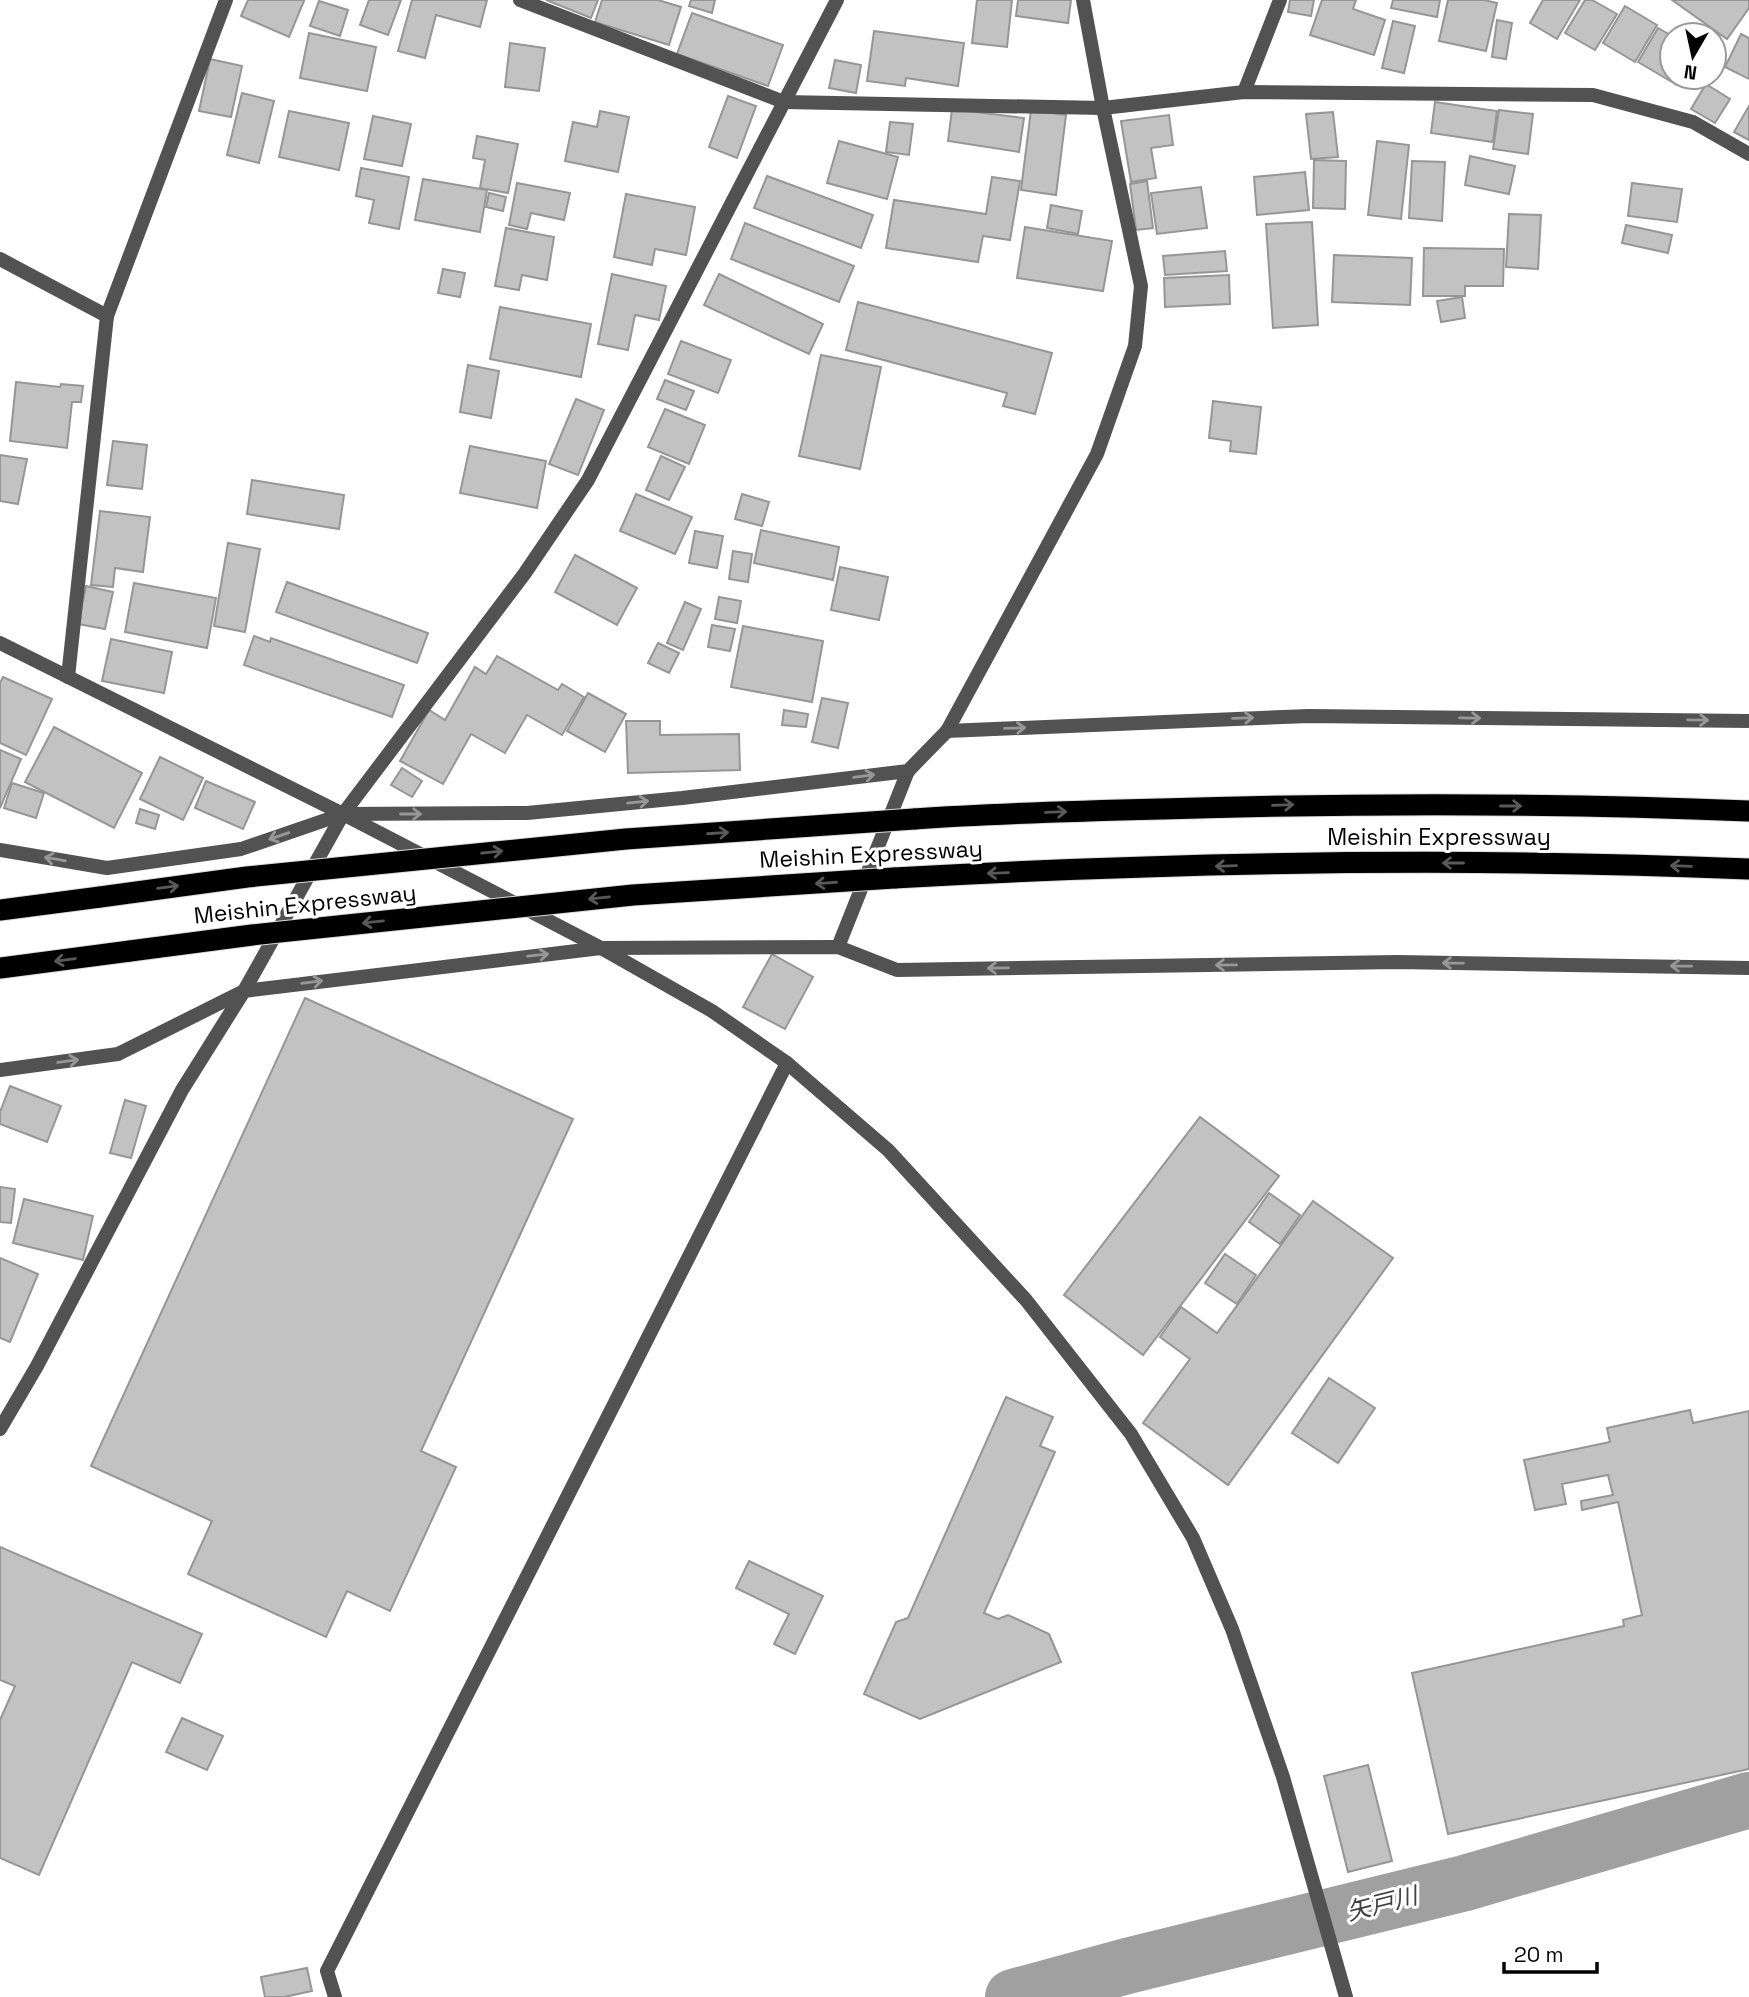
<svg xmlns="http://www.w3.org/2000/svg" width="1749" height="1997" viewBox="0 0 1749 1997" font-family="'Space Grotesk','Noto Sans JP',sans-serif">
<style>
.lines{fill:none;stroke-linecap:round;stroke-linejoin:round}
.river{stroke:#a0a0a0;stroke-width:56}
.building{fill:#c2c2c2;stroke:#969696;stroke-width:2}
.motorway-casing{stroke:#dbdbdb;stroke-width:23}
.minor{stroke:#525252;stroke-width:14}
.tertiary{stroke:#525252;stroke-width:14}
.motorway{stroke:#000;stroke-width:21}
.motorway-bridge-casing{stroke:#dbdbdb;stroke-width:23;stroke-linecap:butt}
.motorway-bridge{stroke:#000;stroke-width:21}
.oneway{stroke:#979797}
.oneway2{stroke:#595959}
.labels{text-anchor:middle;stroke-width:6;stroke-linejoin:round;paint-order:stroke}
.street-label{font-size:23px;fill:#000;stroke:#fff}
.water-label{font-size:24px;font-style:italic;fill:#414141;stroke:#fff}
</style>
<rect width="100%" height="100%" fill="#fff"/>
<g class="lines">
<!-- river -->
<path class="river" d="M 1013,1997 L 1127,1966 L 1465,1883 L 1749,1800"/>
</g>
<!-- building -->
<g class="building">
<path d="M 248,0 L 302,0 L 304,1 L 289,37 L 241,16 Z"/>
<path d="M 369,0 L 401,0 L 388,35 L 360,25 Z"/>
<path d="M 412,0 L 487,0 L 480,27 L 436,15 L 425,58 L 398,51 Z"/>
<path d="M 546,0 L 598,0 L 591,18 Z"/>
<path d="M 602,0 L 658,0 L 681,7 L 669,45 L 595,22 Z"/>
<path d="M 691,0 L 715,0 L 712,13 L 689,6 Z"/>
<path d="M 977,0 L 1012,0 L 1007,47 L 972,43 Z"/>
<path d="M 1018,0 L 1071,0 L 1068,23 L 1016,16 Z"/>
<path d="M 1290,0 L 1314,0 L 1311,16 L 1288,12 Z"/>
<path d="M 1322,0 L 1356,0 L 1353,9 L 1385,20 L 1374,55 L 1310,35 Z"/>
<path d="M 1393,0 L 1440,0 L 1437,17 L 1391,8 Z"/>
<path d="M 1448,0 L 1484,0 L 1497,3 L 1486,51 L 1439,41 Z"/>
<path d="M 1543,0 L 1580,0 L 1557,39 L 1530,23 Z"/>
<path d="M 1585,0 L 1592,0 L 1617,14 L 1595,50 L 1565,33 Z"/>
<path d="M 1672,0 L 1749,0 L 1749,8 L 1727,39 Z"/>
<path d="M 319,1 L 348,10 L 340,36 L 310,26 Z"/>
<path d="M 1625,6 L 1657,25 L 1635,62 L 1603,43 Z"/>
<path d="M 692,13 L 783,45 L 768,86 L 677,54 Z"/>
<path d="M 1497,20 L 1512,23 L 1506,59 L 1492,57 Z"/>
<path d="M 1393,21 L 1415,26 L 1404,73 L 1382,68 Z"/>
<path d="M 1658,28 L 1672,36 L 1672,77 L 1682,77 L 1677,85 L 1638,62 Z"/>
<path d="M 874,31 L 964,43 L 958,86 L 906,78 L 905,86 L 867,81 Z"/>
<path d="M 309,33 L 376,47 L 367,91 L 300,78 Z"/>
<path d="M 1741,34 L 1749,38 L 1749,79 L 1725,67 Z"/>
<path d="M 510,43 L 545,48 L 539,91 L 505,87 Z"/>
<path d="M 210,59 L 242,66 L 231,117 L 199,111 Z"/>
<path d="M 835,60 L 861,65 L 856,93 L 829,88 Z"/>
<path d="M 1706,84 L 1730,99 L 1715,123 L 1691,109 Z"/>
<path d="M 242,93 L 274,101 L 259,163 L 227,155 Z"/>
<path d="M 728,96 L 756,106 L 737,158 L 709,147 Z"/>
<path d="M 1435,102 L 1497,111 L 1493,142 L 1431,133 Z"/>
<path d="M 1749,106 L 1749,140 L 1734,132 Z"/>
<path d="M 952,109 L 1024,118 L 1019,152 L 948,141 Z"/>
<path d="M 1031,110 L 1066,115 L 1056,195 L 1021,190 Z"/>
<path d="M 1499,110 L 1533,114 L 1528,154 L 1493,149 Z"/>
<path d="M 289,111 L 349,123 L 339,170 L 279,157 Z"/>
<path d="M 600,111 L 629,117 L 618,172 L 565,161 L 573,122 L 597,127 Z"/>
<path d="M 1333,112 L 1338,157 L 1311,159 L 1306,114 Z"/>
<path d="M 1169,115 L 1173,145 L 1151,148 L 1156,178 L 1131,182 L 1121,121 Z"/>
<path d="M 373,116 L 411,124 L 402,166 L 364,159 Z"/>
<path d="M 890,122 L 913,124 L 909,155 L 886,152 Z"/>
<path d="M 477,136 L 518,144 L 508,193 L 480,188 L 485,160 L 473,158 Z"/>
<path d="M 839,141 L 898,157 L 887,199 L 827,183 Z"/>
<path d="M 1377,141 L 1409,145 L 1401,219 L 1368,215 Z"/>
<path d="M 1470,156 L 1515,166 L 1509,194 L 1465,185 Z"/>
<path d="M 1314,160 L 1346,161 L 1345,209 L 1313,208 Z"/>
<path d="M 1412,161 L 1445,162 L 1442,221 L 1409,218 Z"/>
<path d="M 361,168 L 409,177 L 399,229 L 369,223 L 374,200 L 356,196 Z"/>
<path d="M 1305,172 L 1309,210 L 1257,215 L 1254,177 Z"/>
<path d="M 767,176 L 873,215 L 861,248 L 754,208 Z"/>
<path d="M 992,177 L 1020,181 L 1010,240 L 983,236 L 978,262 L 886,248 L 894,200 L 986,214 Z"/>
<path d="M 423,179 L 487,190 L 480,232 L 415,220 Z"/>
<path d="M 1147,181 L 1153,228 L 1136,230 L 1130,184 Z"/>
<path d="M 517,183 L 570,193 L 564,220 L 531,213 L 527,229 L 509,225 Z"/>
<path d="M 1632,183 L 1682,189 L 1677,222 L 1628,216 Z"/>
<path d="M 1201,187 L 1207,228 L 1157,234 L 1151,193 Z"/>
<path d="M 489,193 L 506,197 L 503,211 L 486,207 Z"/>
<path d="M 626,194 L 695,207 L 686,255 L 655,249 L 652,265 L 614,257 Z"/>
<path d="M 1051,205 L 1082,211 L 1078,234 L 1047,228 Z"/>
<path d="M 1509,214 L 1541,215 L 1538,269 L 1506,267 Z"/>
<path d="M 1312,222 L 1318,325 L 1273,328 L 1266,224 Z"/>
<path d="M 745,223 L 854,266 L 839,302 L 731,259 Z"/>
<path d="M 1626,225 L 1672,235 L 1668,253 L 1622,243 Z"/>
<path d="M 1025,227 L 1112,241 L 1103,291 L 1017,278 Z"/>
<path d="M 506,228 L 554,237 L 547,280 L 522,275 L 519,290 L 495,286 Z"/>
<path d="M 1424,248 L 1504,249 L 1503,286 L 1465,286 L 1465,296 L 1423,296 Z"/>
<path d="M 1225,251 L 1227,271 L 1165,275 L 1163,256 Z"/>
<path d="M 1334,255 L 1412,258 L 1410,305 L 1332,302 Z"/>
<path d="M 443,269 L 465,273 L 460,297 L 438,293 Z"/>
<path d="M 612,274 L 666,286 L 659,320 L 635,315 L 628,350 L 598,344 Z"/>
<path d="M 719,274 L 823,324 L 809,354 L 704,305 Z"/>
<path d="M 1229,275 L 1230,304 L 1165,307 L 1164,278 Z"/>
<path d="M 1462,297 L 1465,318 L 1441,322 L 1437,301 Z"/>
<path d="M 858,302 L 1052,353 L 1035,414 L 1003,406 L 1007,393 L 846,350 Z"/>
<path d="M 500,307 L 591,324 L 581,377 L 490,359 Z"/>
<path d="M 681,341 L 731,360 L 718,393 L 668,374 Z"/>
<path d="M 821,355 L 881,367 L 860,469 L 799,456 Z"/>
<path d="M 468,365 L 499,371 L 491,418 L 460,412 Z"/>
<path d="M 665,380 L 694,391 L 686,410 L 657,399 Z"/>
<path d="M 16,382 L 60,387 L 61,384 L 83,386 L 81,402 L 72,402 L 67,448 L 10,441 Z"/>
<path d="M 576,399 L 604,410 L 578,475 L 549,464 Z"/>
<path d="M 1213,401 L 1261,407 L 1256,454 L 1230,451 L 1231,441 L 1209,438 Z"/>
<path d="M 665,409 L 705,425 L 689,464 L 648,447 Z"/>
<path d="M 113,441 L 147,445 L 142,489 L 107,485 Z"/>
<path d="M 470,446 L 546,461 L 537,508 L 460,493 Z"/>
<path d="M 0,455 L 27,459 L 18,504 L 0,501 Z"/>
<path d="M 661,456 L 685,467 L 669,500 L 646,490 Z"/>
<path d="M 252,480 L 344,495 L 339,529 L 247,514 Z"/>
<path d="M 636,494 L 692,517 L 675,554 L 620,531 Z"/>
<path d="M 742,494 L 769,502 L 762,526 L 735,519 Z"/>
<path d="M 100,511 L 150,517 L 143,572 L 115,568 L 113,587 L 91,585 Z"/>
<path d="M 761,530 L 839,547 L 833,580 L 754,563 Z"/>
<path d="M 695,531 L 723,536 L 717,568 L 689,563 Z"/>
<path d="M 228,543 L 260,549 L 245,632 L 214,626 Z"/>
<path d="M 733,551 L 752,554 L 748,582 L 729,579 Z"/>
<path d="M 575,555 L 637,588 L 617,625 L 555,592 Z"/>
<path d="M 840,567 L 888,577 L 879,620 L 831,610 Z"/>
<path d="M 287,582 L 428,633 L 417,663 L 276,612 Z"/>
<path d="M 134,583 L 216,598 L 207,648 L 125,632 Z"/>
<path d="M 86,586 L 113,592 L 105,629 L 78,624 Z"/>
<path d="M 719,597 L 741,601 L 737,623 L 715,619 Z"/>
<path d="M 685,602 L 701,609 L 683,650 L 667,643 Z"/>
<path d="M 712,625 L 735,629 L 730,651 L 708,647 Z"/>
<path d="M 743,626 L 823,641 L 812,702 L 731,687 Z"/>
<path d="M 254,636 L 270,642 L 271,638 L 404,685 L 392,717 L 244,665 Z"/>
<path d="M 111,639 L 172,652 L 164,693 L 102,681 Z"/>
<path d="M 658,643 L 679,653 L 669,673 L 648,663 Z"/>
<path d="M 497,656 L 558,690 L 562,684 L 584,697 L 562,735 L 527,715 L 505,753 L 471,734 L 443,784 L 400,761 L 429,710 L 445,720 L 475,667 L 486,674 Z"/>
<path d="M 3,677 L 52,699 L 26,755 L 0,743 L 0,683 Z"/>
<path d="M 588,693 L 626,714 L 605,752 L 567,731 Z"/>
<path d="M 822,698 L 848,703 L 838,748 L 812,742 Z"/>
<path d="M 784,710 L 808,714 L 806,727 L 782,725 Z"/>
<path d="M 626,721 L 660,721 L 660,735 L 739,734 L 740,770 L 628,773 Z"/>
<path d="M 54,727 L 142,773 L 114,828 L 25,782 Z"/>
<path d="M 0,750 L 21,759 L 0,808 Z"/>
<path d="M 160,757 L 203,778 L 183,820 L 140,799 Z"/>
<path d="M 402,768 L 422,781 L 412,797 L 391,785 Z"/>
<path d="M 206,781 L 255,802 L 243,829 L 195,808 Z"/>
<path d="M 12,783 L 44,793 L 36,818 L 4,808 Z"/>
<path d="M 140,809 L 159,815 L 155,829 L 136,823 Z"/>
<path d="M 772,954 L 813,977 L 785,1029 L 743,1007 Z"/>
<path d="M 305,998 L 573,1119 L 421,1451 L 456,1467 L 390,1611 L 347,1591 L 326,1637 L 188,1574 L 212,1521 L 91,1466 Z"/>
<path d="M 10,1086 L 61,1106 L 47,1142 L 0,1124 L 0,1112 Z"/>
<path d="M 125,1100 L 146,1106 L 131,1158 L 110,1153 Z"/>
<path d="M 1200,1117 L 1279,1176 L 1143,1355 L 1064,1295 Z"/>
<path d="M 0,1187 L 15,1189 L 11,1223 L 0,1222 Z"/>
<path d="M 1269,1193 L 1300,1215 L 1280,1244 L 1249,1222 Z"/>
<path d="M 24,1199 L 93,1216 L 83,1260 L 13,1243 Z"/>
<path d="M 1313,1201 L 1393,1258 L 1228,1485 L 1143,1423 L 1190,1359 L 1160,1337 L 1181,1307 L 1217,1333 Z"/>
<path d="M 1225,1254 L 1256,1275 L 1237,1304 L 1205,1283 Z"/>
<path d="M 0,1258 L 38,1274 L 10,1342 L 0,1338 Z"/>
<path d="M 1329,1378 L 1375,1408 L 1338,1463 L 1292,1433 Z"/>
<path d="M 1006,1397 L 1053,1417 L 1040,1446 L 1055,1452 L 984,1613 L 998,1619 L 1008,1615 L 1049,1634 L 1061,1662 L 920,1719 L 864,1694 L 896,1622 L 908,1618 Z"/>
<path d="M 1690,1410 L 1693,1423 L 1749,1411 L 1749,1769 L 1448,1834 L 1412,1673 L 1624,1626 L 1623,1620 L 1642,1615 L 1618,1502 L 1582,1510 L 1581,1501 L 1613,1495 L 1608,1475 L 1562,1484 L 1566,1504 L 1535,1510 L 1524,1460 L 1610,1442 L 1607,1428 Z"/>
<path d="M 0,1547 L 202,1634 L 180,1683 L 132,1662 L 39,1875 L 0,1858 L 0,1720 L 15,1686 L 0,1680 Z"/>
<path d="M 749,1561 L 823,1596 L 795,1654 L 774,1644 L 789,1614 L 736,1588 Z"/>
<path d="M 182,1718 L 223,1736 L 207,1770 L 166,1752 Z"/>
<path d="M 1368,1765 L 1392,1861 L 1348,1872 L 1324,1776 Z"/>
<path d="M 307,1968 L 312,1991 L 284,1997 L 265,1997 L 261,1977 Z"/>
</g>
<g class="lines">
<defs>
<g id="motorway">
<path d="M 914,819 C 997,813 1080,811 1162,809 C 1358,803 1554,803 1749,811"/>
<path d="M 894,878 C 1177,862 1466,857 1749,869"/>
<path d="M 0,910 L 100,897"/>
<path d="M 0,968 L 130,951"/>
</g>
</defs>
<!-- motorway casing -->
<use href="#motorway" class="motorway-casing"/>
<!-- minor -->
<g class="minor">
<path d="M 520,0 L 784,102 L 1103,108 L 1244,92 L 1593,95 L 1693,122 L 1749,154"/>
<path d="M 1244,92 L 1280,0"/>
<path d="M 0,259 L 107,316"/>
<path d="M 68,677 L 107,316 L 226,0"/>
<path d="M 947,731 L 1309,716 L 1749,721"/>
<path d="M 0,850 L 107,868 L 241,849 L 343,814 L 527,813 L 682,798 L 908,771 L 947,731 L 1097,454 L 1135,346 L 1141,286 L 1103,108 L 1083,0"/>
<path d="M 838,947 L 908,771"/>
<path d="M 0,1070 L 118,1054 L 244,991 L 601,948 L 838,947 L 897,970 L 1398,962 L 1749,968"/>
<path d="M 0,1429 L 37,1366 L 182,1090 L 244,991 L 343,814 L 525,573 L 588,480 L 837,0"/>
<path d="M 335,1997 L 327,1971 L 787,1063"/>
</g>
<!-- tertiary -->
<path class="tertiary" d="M 0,643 L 343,814 L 601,948 L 712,1011 L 787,1063 L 888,1150 L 1026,1300 L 1131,1434 L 1193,1538 L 1232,1629 L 1283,1777 L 1346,1997"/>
<!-- motorway -->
<use href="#motorway" class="motorway"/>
<defs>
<g id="motorway-bridge">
<path d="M 100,897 L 247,877 L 626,839 L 914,819"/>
<path d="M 130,951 L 252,935 L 633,895 L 894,878"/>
</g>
</defs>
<!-- motorway-bridge casing -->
<use href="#motorway-bridge" class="motorway-bridge-casing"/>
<!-- motorway-bridge -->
<use href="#motorway-bridge" class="motorway-bridge"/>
</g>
<!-- one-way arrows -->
<defs><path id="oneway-shaft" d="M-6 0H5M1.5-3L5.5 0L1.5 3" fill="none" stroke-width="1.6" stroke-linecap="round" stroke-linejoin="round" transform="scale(1.75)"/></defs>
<g class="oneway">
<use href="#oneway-shaft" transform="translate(1243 718) rotate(-2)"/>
<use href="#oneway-shaft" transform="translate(1470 718) rotate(1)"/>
<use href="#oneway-shaft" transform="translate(1698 720) rotate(1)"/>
<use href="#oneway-shaft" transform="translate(1015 728) rotate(-2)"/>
<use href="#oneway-shaft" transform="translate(864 776) rotate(-7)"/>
<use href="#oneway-shaft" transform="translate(638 802) rotate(-6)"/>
<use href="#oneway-shaft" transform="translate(411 814)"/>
<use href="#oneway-shaft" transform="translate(279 836) rotate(161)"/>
<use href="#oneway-shaft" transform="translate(55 859) rotate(-170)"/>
<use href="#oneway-shaft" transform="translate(538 955) rotate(-6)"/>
<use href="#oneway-shaft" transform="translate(1453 963) rotate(-179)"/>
<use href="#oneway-shaft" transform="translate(1226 965) rotate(179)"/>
<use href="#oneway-shaft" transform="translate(1681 966) rotate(-179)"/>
<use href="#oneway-shaft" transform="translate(998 968) rotate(179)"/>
<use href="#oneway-shaft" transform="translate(312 982) rotate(-7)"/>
<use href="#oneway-shaft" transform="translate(68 1061) rotate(-8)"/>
</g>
<g class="oneway2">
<use href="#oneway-shaft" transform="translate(1283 805) rotate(-2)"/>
<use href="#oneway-shaft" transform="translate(1511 806)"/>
<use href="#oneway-shaft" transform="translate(1056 812) rotate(-2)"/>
<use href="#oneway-shaft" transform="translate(718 833) rotate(-4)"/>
<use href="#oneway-shaft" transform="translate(492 852) rotate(-6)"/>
<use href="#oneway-shaft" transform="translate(1453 863) rotate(-180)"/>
<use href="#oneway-shaft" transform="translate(1226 866) rotate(178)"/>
<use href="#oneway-shaft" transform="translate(1681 866) rotate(-178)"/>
<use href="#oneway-shaft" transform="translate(998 873) rotate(178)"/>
<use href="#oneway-shaft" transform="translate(826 883) rotate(176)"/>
<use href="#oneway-shaft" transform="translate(168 887) rotate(-8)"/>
<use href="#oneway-shaft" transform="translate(599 898) rotate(174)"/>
<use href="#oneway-shaft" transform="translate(373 922) rotate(174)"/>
<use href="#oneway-shaft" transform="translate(65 960) rotate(172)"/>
</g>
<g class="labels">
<!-- street labels -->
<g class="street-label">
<text x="1439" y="845">Meishin Expressway</text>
<text transform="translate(871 854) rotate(-3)" y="8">Meishin Expressway</text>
<text transform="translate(305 904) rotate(-6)" y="8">Meishin Expressway</text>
</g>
<!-- water labels -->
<g class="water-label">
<text transform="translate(1382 1904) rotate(-14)" y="8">矢戸川</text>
</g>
</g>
<!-- north arrow -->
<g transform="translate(1693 56) rotate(189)"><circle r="33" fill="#ffffff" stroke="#999999" stroke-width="2"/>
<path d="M0-5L12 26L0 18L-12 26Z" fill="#000000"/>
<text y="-10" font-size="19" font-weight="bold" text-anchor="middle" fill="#000000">N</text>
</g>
<!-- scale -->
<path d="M1504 1962v10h93v-10" fill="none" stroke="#000000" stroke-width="3.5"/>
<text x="1514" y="1962" font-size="21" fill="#000000" stroke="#ffffff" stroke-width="5" paint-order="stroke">20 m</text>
</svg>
